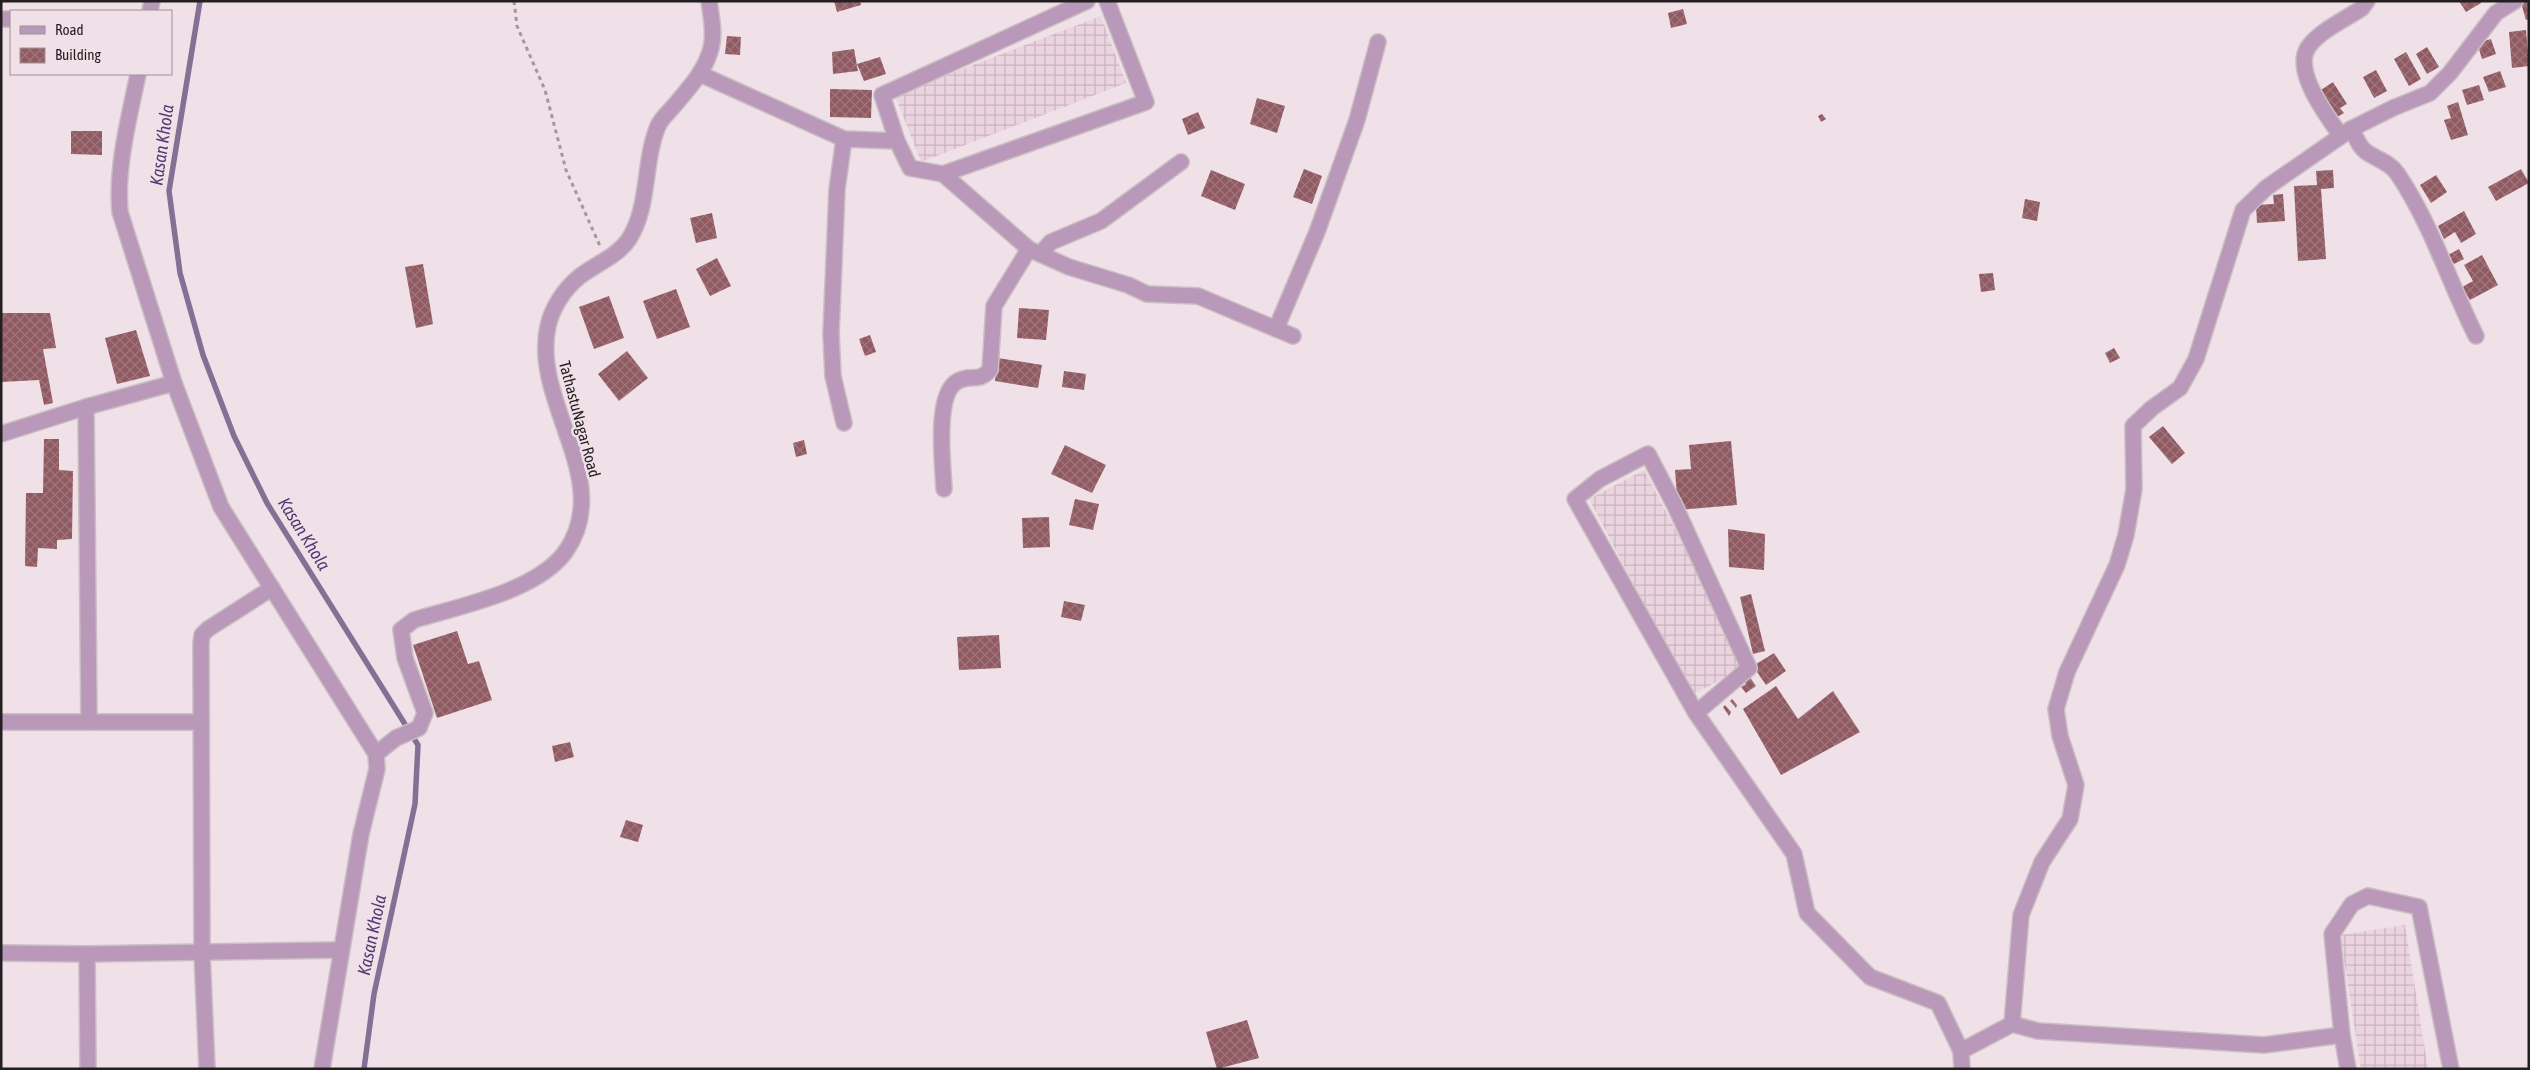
<svg xmlns="http://www.w3.org/2000/svg" width="2530" height="1070" viewBox="0 0 2530 1070" font-family="'Asap Condensed',sans-serif">
<style>
.industrial{fill:url(#industrial-grid)}
.lines{fill:none;stroke-linecap:round;stroke-linejoin:round}
.stream{stroke:#827194;stroke-width:5.5}
.building{fill:url(#building-cross-hatch)}
.minor-casing{stroke:#cabec3;stroke-width:18}
.path{stroke:#a3989d;stroke-width:3;stroke-dasharray:4 4;stroke-linecap:butt}
.minor{stroke:#b998b9;stroke-width:15}
.labels{text-anchor:middle;stroke-width:5;stroke-linejoin:round;paint-order:stroke}
.street-label{font-size:16px;fill:#231e20;stroke:#efe1e7}
.water-label{font-size:18px;font-style:italic;fill:#543774;stroke:#efe1e7}
</style>
<defs>
<pattern id="industrial-grid" width="8" height="8" patternUnits="userSpaceOnUse" patternTransform="scale(1.25)"><rect width="8" height="8" fill="#ebd4df"/><path d="M0 4h8M4 0v8" fill="none" stroke="#c9b6bf"/></pattern>
<pattern id="building-cross-hatch" width="8" height="8" patternUnits="userSpaceOnUse" patternTransform="scale(1.25)"><rect width="8" height="8" fill="#915961"/><path d="M0 0l8 8M0 8l8-8" fill="none" stroke="#9e777c"/></pattern>
</defs>
<rect width="100%" height="100%" fill="#efe1e7"/>
<!-- industrial -->
<g class="industrial">
<path d="M 1101,16 L 1126,83 L 921,162 L 895,95 Z"/>
<path d="M 1644,470 L 1747,666 L 1692,695 L 1589,499 Z"/>
<path d="M 2405,925 L 2428,1069 L 2361,1069 L 2340,935 Z"/>
</g>
<g class="lines">
<!-- stream -->
<path class="stream" d="M 200,1 L 169,191 L 180,273 L 203,355 L 234,436 L 267,503 L 418,745 L 415,804 L 374,994 L 364,1069"/>
</g>
<!-- building -->
<g class="building">
<path d="M 834,1 L 860,1 L 861,5 L 837,12 Z"/>
<path d="M 2459,1 L 2480,1 L 2481,3 L 2466,12 Z"/>
<path d="M 2529,1 L 2529,19 L 2526,20 L 2521,3 Z"/>
<path d="M 1683,9 L 1687,24 L 1671,28 L 1668,13 Z"/>
<path d="M 2526,30 L 2529,66 L 2512,68 L 2509,32 Z"/>
<path d="M 727,36 L 741,37 L 740,55 L 725,54 Z"/>
<path d="M 2491,39 L 2496,54 L 2482,59 L 2477,43 Z"/>
<path d="M 2427,47 L 2439,67 L 2427,74 L 2416,54 Z"/>
<path d="M 854,49 L 858,71 L 833,74 L 832,52 Z"/>
<path d="M 2406,52 L 2421,79 L 2409,86 L 2394,59 Z"/>
<path d="M 880,57 L 886,74 L 864,81 L 857,64 Z"/>
<path d="M 2376,70 L 2387,91 L 2374,98 L 2363,77 Z"/>
<path d="M 2500,71 L 2506,87 L 2489,92 L 2483,77 Z"/>
<path d="M 2333,82 L 2347,104 L 2340,108 L 2344,113 L 2337,117 L 2321,90 Z"/>
<path d="M 2479,85 L 2484,100 L 2467,105 L 2462,90 Z"/>
<path d="M 830,89 L 872,90 L 871,118 L 830,117 Z"/>
<path d="M 1257,98 L 1285,106 L 1277,133 L 1250,124 Z"/>
<path d="M 2458,102 L 2468,135 L 2451,140 L 2444,120 L 2451,118 L 2447,106 Z"/>
<path d="M 1198,112 L 1205,128 L 1188,135 L 1182,119 Z"/>
<path d="M 1822,114 L 1826,119 L 1821,122 L 1818,116 Z"/>
<path d="M 71,131 L 102,131 L 102,155 L 71,154 Z"/>
<path d="M 1304,169 L 1322,176 L 1312,204 L 1293,197 Z"/>
<path d="M 2521,169 L 2529,183 L 2496,201 L 2488,187 Z"/>
<path d="M 1211,170 L 1245,184 L 1235,210 L 1201,196 Z"/>
<path d="M 2333,170 L 2334,188 L 2321,189 L 2326,259 L 2298,261 L 2294,186 L 2317,185 L 2316,171 Z"/>
<path d="M 2436,175 L 2447,192 L 2431,203 L 2420,185 Z"/>
<path d="M 2283,194 L 2285,221 L 2257,223 L 2256,205 L 2274,204 L 2273,195 Z"/>
<path d="M 2025,199 L 2040,202 L 2037,221 L 2022,218 Z"/>
<path d="M 2464,211 L 2476,234 L 2461,243 L 2455,232 L 2444,239 L 2438,226 Z"/>
<path d="M 712,213 L 717,238 L 696,243 L 690,218 Z"/>
<path d="M 2459,249 L 2464,259 L 2454,264 L 2448,255 Z"/>
<path d="M 2482,255 L 2498,285 L 2470,300 L 2462,287 L 2473,281 L 2464,265 Z"/>
<path d="M 717,258 L 731,286 L 710,296 L 696,269 Z"/>
<path d="M 423,264 L 433,324 L 416,328 L 405,267 Z"/>
<path d="M 1993,273 L 1995,290 L 1981,292 L 1979,274 Z"/>
<path d="M 676,289 L 690,327 L 657,339 L 643,301 Z"/>
<path d="M 609,296 L 624,338 L 594,349 L 579,307 Z"/>
<path d="M 1019,308 L 1049,310 L 1046,340 L 1017,338 Z"/>
<path d="M 1,313 L 50,313 L 56,348 L 43,349 L 53,403 L 44,405 L 39,380 L 1,382 Z"/>
<path d="M 136,330 L 150,376 L 117,384 L 105,338 Z"/>
<path d="M 870,335 L 876,352 L 865,356 L 859,339 Z"/>
<path d="M 2114,348 L 2120,358 L 2110,363 L 2105,353 Z"/>
<path d="M 627,351 L 648,378 L 619,401 L 598,374 Z"/>
<path d="M 998,358 L 1042,365 L 1038,388 L 995,381 Z"/>
<path d="M 1064,371 L 1086,374 L 1084,390 L 1062,387 Z"/>
<path d="M 2163,426 L 2185,453 L 2172,464 L 2149,437 Z"/>
<path d="M 44,439 L 59,439 L 59,470 L 73,471 L 72,539 L 57,540 L 57,549 L 38,548 L 37,567 L 25,566 L 26,493 L 43,493 Z"/>
<path d="M 804,440 L 807,454 L 796,457 L 793,443 Z"/>
<path d="M 1731,441 L 1737,505 L 1678,510 L 1675,470 L 1691,469 L 1689,445 Z"/>
<path d="M 1065,445 L 1106,465 L 1092,493 L 1051,474 Z"/>
<path d="M 1075,499 L 1099,504 L 1093,530 L 1069,525 Z"/>
<path d="M 1049,517 L 1050,547 L 1023,548 L 1022,518 Z"/>
<path d="M 1728,529 L 1765,534 L 1764,570 L 1729,567 Z"/>
<path d="M 1751,594 L 1765,651 L 1753,654 L 1740,597 Z"/>
<path d="M 1064,601 L 1085,605 L 1081,621 L 1061,617 Z"/>
<path d="M 457,631 L 468,664 L 479,661 L 492,700 L 437,718 L 413,645 Z"/>
<path d="M 999,635 L 1001,668 L 959,670 L 957,637 Z"/>
<path d="M 1774,653 L 1786,671 L 1766,685 L 1753,666 Z"/>
<path d="M 1749,676 L 1756,686 L 1746,693 L 1741,687 L 1746,684 L 1743,680 Z"/>
<path d="M 1776,686 L 1798,719 L 1833,691 L 1860,732 L 1781,775 L 1743,709 Z"/>
<path d="M 1732,699 L 1737,705 L 1736,708 L 1730,701 Z"/>
<path d="M 1725,705 L 1731,712 L 1729,716 L 1723,707 Z"/>
<path d="M 570,742 L 574,757 L 555,762 L 552,746 Z"/>
<path d="M 626,820 L 643,825 L 638,842 L 620,837 Z"/>
<path d="M 1247,1020 L 1259,1058 L 1217,1069 L 1206,1032 Z"/>
</g>
<g class="lines">
<defs>
<g id="minor">
<path d="M 150,11 L 152,1"/>
<path d="M 1,19 L 11,19"/>
<path d="M 138,74 C 129,119 116,166 120,212 L 174,383 L 221,507 L 376,754 L 377,769 L 361,834 L 322,1069"/>
<path d="M 700,74 L 844,139 L 897,141 L 910,168 L 943,174 L 1029,249 L 1069,267 L 1128,285 L 1147,294 L 1198,296 L 1293,336"/>
<path d="M 2351,129 C 2355,135 2358,144 2363,149 C 2371,158 2388,160 2397,173 C 2431,223 2449,282 2476,336"/>
<path d="M 2341,136 C 2328,117 2291,70 2309,46 C 2321,30 2346,19 2362,8 L 2367,1"/>
<path d="M 897,141 L 882,95 L 1087,1"/>
<path d="M 943,174 L 1146,102 L 1107,1"/>
<path d="M 1040,254 L 1051,242 L 1101,221 L 1181,162"/>
<path d="M 1276,329 L 1317,232 L 1357,120 L 1378,42"/>
<path d="M 86,407 L 89,722"/>
<path d="M 844,423 L 833,376 L 831,334 L 837,189 L 844,139"/>
<path d="M 1,434 L 86,407 L 174,383"/>
<path d="M 944,489 C 943,464 934,393 958,381 C 971,374 978,383 990,370 L 994,306 L 1029,249"/>
<path d="M 1696,713 L 1749,668 L 1675,506 L 1648,454 L 1600,479 L 1575,499 L 1696,713 L 1794,854 L 1807,913 L 1870,977 L 1938,1003 L 1961,1051 L 1962,1069"/>
<path d="M 1,722 L 201,722"/>
<path d="M 376,754 L 396,738 L 419,728 L 425,713 L 405,658 L 401,630 L 414,620 C 460,606 538,591 566,551 C 615,480 531,402 548,326 C 552,308 564,289 579,277 C 595,264 617,257 629,239 C 650,206 643,162 658,126 C 661,119 668,113 673,107 C 688,89 705,72 711,48 C 715,34 711,15 709,1"/>
<path d="M 1,953 L 87,954 L 340,950"/>
<path d="M 87,954 L 88,1069"/>
<path d="M 2012,1024 L 2021,915 L 2042,862 L 2070,819 L 2076,785 L 2060,736 L 2056,709 L 2067,672 L 2117,565 L 2126,535 L 2134,489 L 2133,426 L 2152,408 L 2180,388 L 2196,359 L 2243,210 L 2266,188 L 2351,129 L 2393,108 L 2430,93 L 2450,73 L 2496,13 L 2515,1"/>
<path d="M 1961,1051 L 2012,1024 L 2038,1031 L 2264,1045 L 2342,1035"/>
<path d="M 207,1069 L 202,953 L 201,643 L 202,635 L 208,629 L 272,588"/>
<path d="M 2348,1069 L 2342,1035 L 2332,934 L 2352,904 L 2368,896 L 2419,907 L 2451,1069"/>
</g>
</defs>
<!-- minor casing -->
<use href="#minor" class="minor-casing"/>
<!-- path -->
<path class="path" d="M 514,1 L 517,26 L 545,90 L 566,170 L 600,246"/>
<!-- minor -->
<use href="#minor" class="minor"/>
</g>
<g class="labels">
<!-- street labels -->
<g class="street-label">
<text transform="translate(580 419) rotate(75)" y="6">TathastuNagar Road</text>
</g>
<!-- water labels -->
<g class="water-label">
<text transform="translate(162 145) rotate(-82)" y="6">Kasan Khola</text>
<text transform="translate(304 534) rotate(58)" y="6">Kasan Khola</text>
<text transform="translate(372 935) rotate(-78)" y="6">Kasan Khola</text>
</g>
</g>
<!-- border -->
<rect width="2530" height="1070" fill="none" stroke="#231e20" stroke-width="5"/>
<!-- legend -->
<rect x="10" y="10" width="162" height="65" fill="#efe1e7" stroke="#9d9397"/>
<rect x="20" y="26" width="25" height="8" fill="#b998b9" stroke="#9d9397"/>
<text x="55" y="35" font-size="15" fill="#231e20">Road</text>
<rect x="20" y="48" width="25" height="15" fill="url(#building-cross-hatch)" stroke="#9d9397"/>
<text x="55" y="60" font-size="15" fill="#231e20">Building</text>
</svg>
